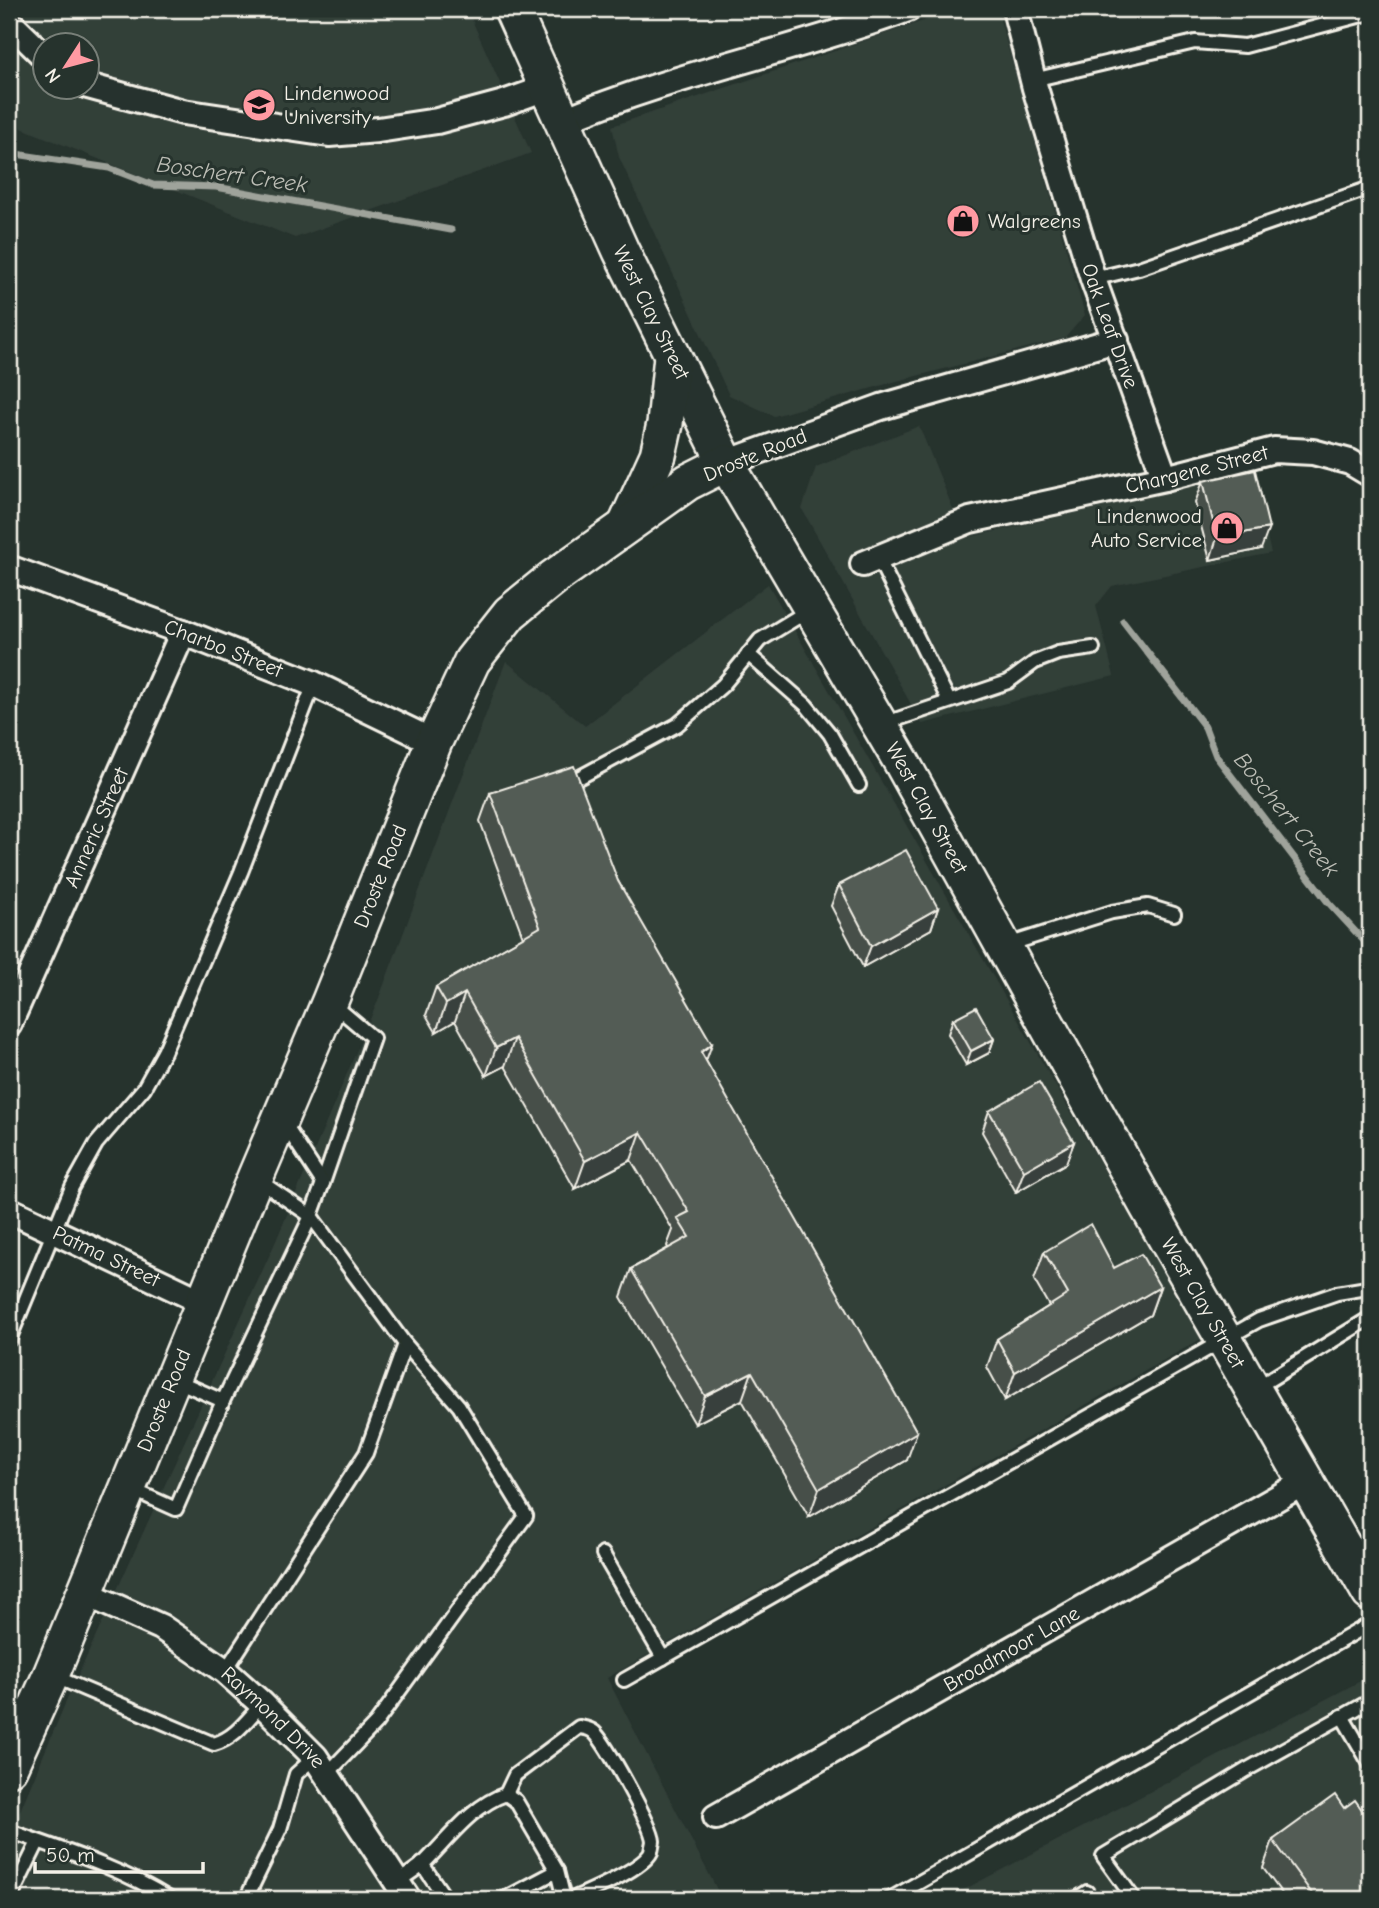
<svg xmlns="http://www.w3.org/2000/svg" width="1379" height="1908" viewBox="0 0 1379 1908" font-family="'Comic Neue',sans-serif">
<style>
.built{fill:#333f39;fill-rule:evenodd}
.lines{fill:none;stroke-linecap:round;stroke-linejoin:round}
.stream{stroke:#9fa39b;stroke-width:7}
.lane-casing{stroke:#f4f1e8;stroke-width:18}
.street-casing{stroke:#f4f1e8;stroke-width:30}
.secondary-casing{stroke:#f4f1e8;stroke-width:40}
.lane{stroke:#26332d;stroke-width:12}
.street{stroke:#26332d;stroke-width:24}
.secondary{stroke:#26332d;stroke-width:35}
.wall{fill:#474f49;stroke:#f4f1e8;stroke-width:2}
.shaded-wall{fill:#39403c;stroke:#f4f1e8;stroke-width:2}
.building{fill:#525c55;stroke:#f4f1e8;stroke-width:2}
.labels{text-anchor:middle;stroke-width:6;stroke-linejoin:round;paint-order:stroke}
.poi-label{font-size:21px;fill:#f4f1e8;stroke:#26332d;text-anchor:start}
.street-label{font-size:21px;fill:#f4f1e8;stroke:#26332d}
.water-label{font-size:23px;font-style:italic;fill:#bcbdb5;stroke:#26332d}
</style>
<rect width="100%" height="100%" fill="#26332d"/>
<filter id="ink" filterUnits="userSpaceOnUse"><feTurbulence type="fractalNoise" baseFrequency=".0143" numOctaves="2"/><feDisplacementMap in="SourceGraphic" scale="14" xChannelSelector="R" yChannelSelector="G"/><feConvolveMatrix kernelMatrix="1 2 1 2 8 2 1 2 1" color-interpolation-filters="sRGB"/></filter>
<g filter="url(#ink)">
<!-- built -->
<g class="built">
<path d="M 9,9 L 467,9 L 531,153 L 295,238 L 9,123 ZM 46,46 L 88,46 L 88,88 L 46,88 Z"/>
<path d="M 959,9 L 997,9 L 1085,315 L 1065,338 L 897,381 L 774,416 L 729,395 L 619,157 L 612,126 Z"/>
<path d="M 919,426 L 965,538 L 1251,473 L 1271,553 L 1112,586 L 1096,606 L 1114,676 L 922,724 L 802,509 L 816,467 Z"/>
<path d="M 768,584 L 1201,1339 L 607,1678 L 722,1899 L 9,1899 L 9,1837 L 65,1704 L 275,1243 L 377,1003 L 506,661 L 585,726 Z"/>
<path d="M 1370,1676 L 1370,1899 L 946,1899 Z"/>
</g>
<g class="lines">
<!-- stream -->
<g class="stream">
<path d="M 9,153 L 109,168 L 153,185 L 216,187 L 451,230"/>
<path d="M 1123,621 L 1205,727 L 1216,756 L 1328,902 L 1364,941 L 1370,963"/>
</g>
<defs>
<g id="lane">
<path d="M 1033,80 L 1195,42 L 1245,46 L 1370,13"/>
<path d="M 1093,279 L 1139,268 L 1370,188"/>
<path d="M 878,558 L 949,701"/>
<path d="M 748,654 L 806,705 L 830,734 L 859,785"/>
<path d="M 883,724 L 1008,682 L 1035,662 L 1058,653 L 1093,648"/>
<path d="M 580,777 L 677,725 L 723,685 L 760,640 L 811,609"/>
<path d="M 1007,945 L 1112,912 L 1148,906 L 1174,914"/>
<path d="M 323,1183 L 373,1038 L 333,1004"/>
<path d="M 9,1340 L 72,1187 L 96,1144 L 144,1088 L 164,1052 L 241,872 L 314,684"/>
<path d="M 173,1379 L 223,1401"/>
<path d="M 1256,1388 L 1370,1318"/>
<path d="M 129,1488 L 176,1509 L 223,1401 L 311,1216 L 323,1183 L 283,1122"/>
<path d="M 603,1554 L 663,1658"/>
<path d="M 225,1671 L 366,1453 L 405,1344 L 311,1216 L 258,1180"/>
<path d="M 51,1675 L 214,1744 C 235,1738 247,1720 262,1704"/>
<path d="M 624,1680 L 1259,1320 L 1337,1293 L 1367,1288 L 1370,1294"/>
<path d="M 1342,1716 L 1370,1764"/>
<path d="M 327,1774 L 376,1723 L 526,1516 L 459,1406 L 405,1344"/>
<path d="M 506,1794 L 515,1775 L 579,1727 C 585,1728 589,1728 594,1732 C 606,1743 652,1826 653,1841 C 653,1842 651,1851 651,1852 C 643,1869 590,1891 572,1899"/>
<path d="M 9,1831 C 63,1850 121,1868 170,1899"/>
<path d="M 422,1864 L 446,1899"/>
<path d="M 398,1882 C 407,1875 417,1869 425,1862 C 449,1838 473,1805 506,1794 L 516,1801 L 557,1871 L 564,1899"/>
<path d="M 10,1899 L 38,1842"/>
<path d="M 246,1899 L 280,1829 L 296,1774 L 315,1757"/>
<path d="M 504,1899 L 557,1871"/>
<path d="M 890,1899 L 1370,1624"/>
<path d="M 1076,1899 L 1087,1892"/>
<path d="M 1134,1899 L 1103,1856 L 1248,1769 L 1370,1701"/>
</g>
<g id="street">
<path id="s1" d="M 1015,9 L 1035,88 L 1093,279 L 1165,478"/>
<path d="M 9,22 L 46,58"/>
<path d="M 88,86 L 183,112 L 329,134 L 378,130 L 437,121 L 504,103 L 546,88"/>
<path d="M 562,121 C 674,74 794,51 908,9"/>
<path d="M 726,463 L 881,407 L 1116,340"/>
<path id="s2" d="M 863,564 L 970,520 L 1165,478 L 1274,450 L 1313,452 L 1350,462 L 1370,474"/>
<path id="s3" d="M 9,568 L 183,632 L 314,684 L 434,742"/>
<path id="s4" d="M 9,1024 L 183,632"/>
<path id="s5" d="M 9,1210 L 205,1303"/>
<path id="s6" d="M 85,1593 L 161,1627 L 225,1671 L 262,1704 L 315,1757 L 408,1899"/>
<path id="s7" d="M 716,1817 L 1305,1482"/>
</g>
<g id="secondary">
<path id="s8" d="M 512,9 L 621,251 L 726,463 L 901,761 L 1148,1207 L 1370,1593"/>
<path d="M 627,523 L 658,455 L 665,424 L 672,356"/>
<path id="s9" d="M 9,1768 L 51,1675 L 255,1178 L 330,1001 L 434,742 L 472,661 L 510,613 L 553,578 L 688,482 L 726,463"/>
</g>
</defs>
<!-- lane casing -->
<use href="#lane" class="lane-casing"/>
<!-- street casing -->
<use href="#street" class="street-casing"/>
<!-- secondary casing -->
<use href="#secondary" class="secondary-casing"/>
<!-- lane -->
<use href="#lane" class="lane"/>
<!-- street -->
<use href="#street" class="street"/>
<!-- secondary -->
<use href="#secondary" class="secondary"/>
</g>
<!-- wall -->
<g class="wall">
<path d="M 1203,481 L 1261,549 L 1210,560 L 1195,503 Z"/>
<path d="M 490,793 L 618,881 L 706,1061 L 907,1460 L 809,1517 L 742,1400 L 695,1424 L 621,1297 L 631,1269 L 668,1248 L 667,1246 L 673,1230 L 631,1160 L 575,1189 L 505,1066 L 486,1076 L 455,1021 L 436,1032 L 426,1015 L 436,987 L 523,937 L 480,821 Z"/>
<path d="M 839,885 L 938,908 L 931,929 L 863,967 L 831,906 Z"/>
<path d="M 953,1019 L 994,1039 L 989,1053 L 966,1065 L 948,1034 Z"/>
<path d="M 989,1111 L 1074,1142 L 1066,1163 L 1016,1192 L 982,1132 Z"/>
<path d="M 1044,1252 L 1114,1268 L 1160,1287 L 1150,1315 L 1005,1400 L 987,1367 L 997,1339 L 1049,1306 L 1034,1280 Z"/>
<path d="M 1344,1808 L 1370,1899 L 1286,1899 L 1263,1868 L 1273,1840 Z"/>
</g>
<!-- shaded-wall -->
<g class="shaded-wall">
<path d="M 1269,528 L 1261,549 L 1210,560 L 1217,538 Z"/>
<path d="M 938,908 L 931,929 L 863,967 L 871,946 Z"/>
<path d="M 465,993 L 455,1021 L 436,1032 L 446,1004 Z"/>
<path d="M 515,1038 L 505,1066 L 486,1076 L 496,1048 Z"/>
<path d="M 994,1039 L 989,1053 L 966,1065 L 971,1051 Z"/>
<path d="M 712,1044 L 702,1072 L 701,1052 Z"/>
<path d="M 641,1132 L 631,1160 L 575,1189 L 585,1161 Z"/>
<path d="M 1074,1142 L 1066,1163 L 1016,1192 L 1024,1171 Z"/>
<path d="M 1160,1287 L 1150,1315 L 1005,1400 L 1015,1372 Z"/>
<path d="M 752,1372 L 742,1400 L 695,1424 L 705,1396 Z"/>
<path d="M 917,1432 L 907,1460 L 809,1517 L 819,1489 Z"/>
</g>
<!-- building -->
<g class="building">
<path d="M 1255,470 L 1269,528 L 1217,538 L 1203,481 Z"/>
<path d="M 574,766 L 618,881 L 712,1044 L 701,1052 L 917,1432 L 819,1489 L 752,1372 L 705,1396 L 631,1269 L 689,1237 L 677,1218 L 689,1212 L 641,1132 L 585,1161 L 515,1038 L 496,1048 L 465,993 L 446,1004 L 436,987 L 540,927 L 490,793 Z"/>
<path d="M 906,850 L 938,908 L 871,946 L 839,885 Z"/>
<path d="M 976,1007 L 994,1039 L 971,1051 L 953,1019 Z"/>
<path d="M 1039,1082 L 1074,1142 L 1024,1171 L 989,1111 Z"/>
<path d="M 1091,1224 L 1114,1268 L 1141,1254 L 1160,1287 L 1015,1372 L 997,1339 L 1068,1294 L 1044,1252 Z"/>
<path d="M 1335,1795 L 1344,1808 L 1355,1800 L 1370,1821 L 1370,1899 L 1316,1899 L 1273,1840 Z"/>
</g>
</g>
<!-- icons -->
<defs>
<symbol id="university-disc" viewBox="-11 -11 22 22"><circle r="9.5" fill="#ff9aa2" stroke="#26332d"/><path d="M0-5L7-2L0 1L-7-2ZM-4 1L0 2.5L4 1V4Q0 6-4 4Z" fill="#111"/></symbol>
<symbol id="shop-disc" viewBox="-11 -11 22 22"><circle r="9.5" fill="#ff9aa2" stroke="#26332d"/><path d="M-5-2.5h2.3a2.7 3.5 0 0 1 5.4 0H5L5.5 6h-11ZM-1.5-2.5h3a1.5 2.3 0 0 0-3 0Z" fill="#111"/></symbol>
</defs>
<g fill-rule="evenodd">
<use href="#university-disc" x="240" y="86" width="38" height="38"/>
<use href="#shop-disc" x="944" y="202" width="38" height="38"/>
<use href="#shop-disc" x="1208" y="509" width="38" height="38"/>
</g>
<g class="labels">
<!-- poi labels -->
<g class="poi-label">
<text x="284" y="100">Lindenwood<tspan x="284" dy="24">University</tspan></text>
<text x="988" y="228">Walgreens</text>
<text x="1202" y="523" text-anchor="end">Lindenwood<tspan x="1202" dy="24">Auto Service</tspan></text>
</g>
<!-- street labels -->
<g class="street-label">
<text dy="7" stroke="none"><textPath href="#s8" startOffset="334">West Clay Street</textPath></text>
<text dy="7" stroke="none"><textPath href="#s1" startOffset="331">Oak Leaf Drive</textPath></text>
<text transform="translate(755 455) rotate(-22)" y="7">Droste Road</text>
<text dy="7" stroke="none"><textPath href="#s2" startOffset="348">Chargene Street</textPath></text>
<text dy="7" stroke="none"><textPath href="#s3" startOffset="229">Charbo Street</textPath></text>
<text dy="7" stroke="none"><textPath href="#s8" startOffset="901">West Clay Street</textPath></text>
<text dy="7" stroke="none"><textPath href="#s4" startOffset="215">Anneric Street</textPath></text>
<text dy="7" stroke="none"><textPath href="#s9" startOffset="966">Droste Road</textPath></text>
<text dy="7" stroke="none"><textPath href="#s5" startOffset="108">Patma Street</textPath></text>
<text dy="7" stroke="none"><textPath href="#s8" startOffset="1468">West Clay Street</textPath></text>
<text dy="7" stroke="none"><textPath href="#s9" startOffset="399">Droste Road</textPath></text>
<text dy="7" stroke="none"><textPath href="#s7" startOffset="340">Broadmoor Lane</textPath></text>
<text dy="7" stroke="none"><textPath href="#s6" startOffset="228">Raymond Drive</textPath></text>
</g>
<!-- water labels -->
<g class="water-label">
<text transform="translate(232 174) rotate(8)" y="8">Boschert Creek</text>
<text transform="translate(1287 814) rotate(51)" y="8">Boschert Creek</text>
</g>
</g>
<!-- margin -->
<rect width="1379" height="1908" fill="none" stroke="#26332d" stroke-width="35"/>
<rect x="18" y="18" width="1344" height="1873" fill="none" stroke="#f4f1e8" stroke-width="2.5" filter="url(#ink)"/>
<!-- north arrow -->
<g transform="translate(66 66) rotate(234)"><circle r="33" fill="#26332d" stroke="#787f78" stroke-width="2"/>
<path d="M0-5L12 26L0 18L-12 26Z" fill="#ff9aa2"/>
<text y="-10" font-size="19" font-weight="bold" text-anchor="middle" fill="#f4f1e8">N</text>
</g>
<!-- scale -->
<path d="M35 1862v10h168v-10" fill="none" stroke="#f4f1e8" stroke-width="3.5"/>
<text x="46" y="1862" font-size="21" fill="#f4f1e8" stroke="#26332d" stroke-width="5" paint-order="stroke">50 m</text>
</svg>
